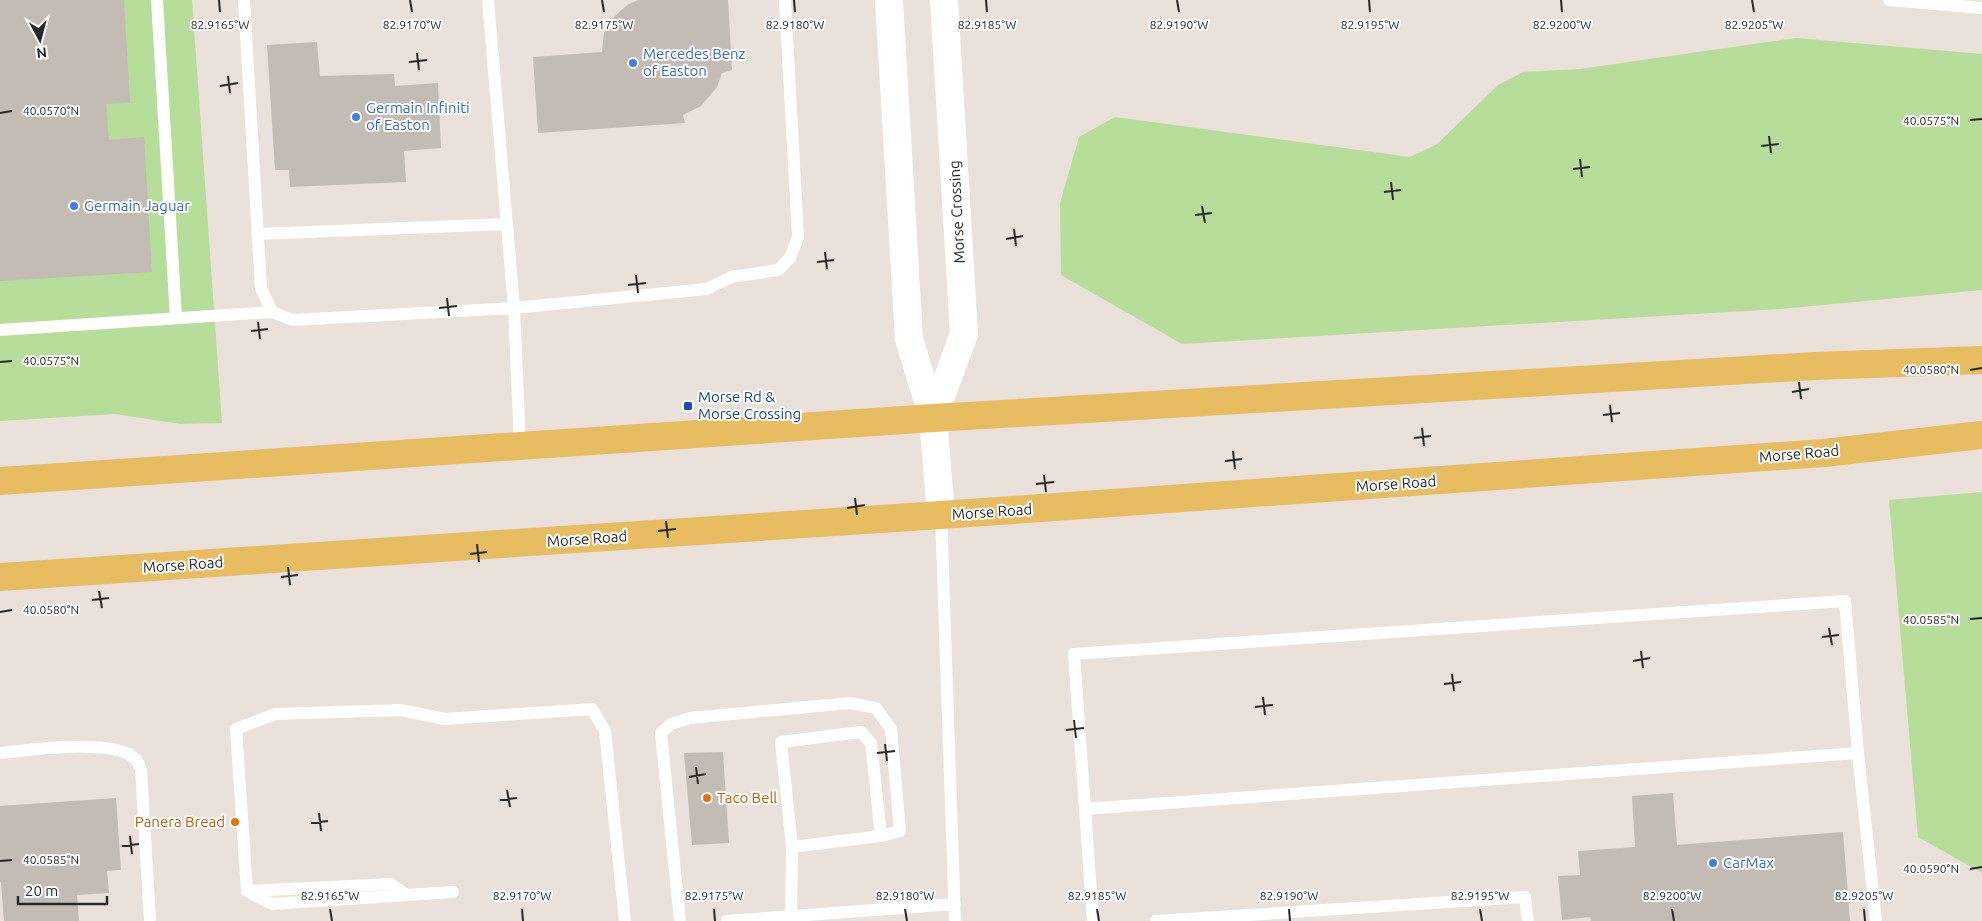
<svg xmlns="http://www.w3.org/2000/svg" width="1982" height="921" viewBox="0 0 1982 921" font-family="Ubuntu,sans-serif">
<style>
.green{fill:#b6dd99}
.building{fill:#c2bcb5}
.lines{fill:none;stroke-linecap:round;stroke-linejoin:round}
.service{stroke:#fff;stroke-width:12}
.secondary{stroke:#fff;stroke-width:28}
.primary{stroke:#e8bc61;stroke-width:28}
.ticks{fill:none;stroke:#282828;stroke-width:2}
.shop-dot{fill:#3f7fe0;stroke:#fff;stroke-width:2}
.transit-dot{fill:#1a4fb4;stroke:#fff;stroke-width:2}
.food-dot{fill:#e8710a;stroke:#fff;stroke-width:2}
.labels{text-anchor:middle;stroke-width:4;stroke-linejoin:round;paint-order:stroke}
.shop-label{font-size:15px;fill:#366cbe;stroke:#fff;text-anchor:start}
.street-label{font-size:15px;fill:#282828;stroke:#fff}
.transit-label{font-size:15px;fill:#164399;stroke:#fff;text-anchor:start}
.food-label{font-size:15px;fill:#c56008;stroke:#fff;text-anchor:start}
.ticks-label{font-size:12px;text-anchor:middle;fill:#282828;stroke:#fff;stroke-width:4;stroke-linejoin:round;paint-order:stroke}
</style>
<rect width="100%" height="100%" fill="#e9e1da"/>
<!-- green -->
<g class="green">
<path d="M 0,0 L 192,0 L 222,423 L 181,424 L 115,414 L 0,421 Z"/>
<path d="M 1796,38 L 1982,54 L 1982,290 L 1780,309 L 1182,344 L 1061,275 L 1060,203 L 1079,137 L 1115,117 L 1410,157 L 1437,144 L 1498,85 L 1523,72 L 1580,69 Z"/>
<path d="M 1982,492 L 1982,873 L 1918,837 L 1889,500 Z"/>
</g>
<!-- building -->
<g class="building">
<path d="M 0,0 L 124,0 L 130,103 L 106,104 L 109,140 L 144,137 L 152,272 L 0,281 Z"/>
<path d="M 638,0 L 728,0 L 732,70 L 722,73 L 717,87 L 701,106 L 683,115 L 685,123 L 538,133 L 533,57 L 602,52 L 604,33 L 613,18 L 627,5 Z"/>
<path d="M 317,42 L 320,76 L 394,74 L 395,86 L 438,83 L 441,148 L 404,151 L 406,182 L 290,187 L 289,170 L 275,170 L 267,45 Z"/>
<path d="M 723,752 L 729,843 L 692,845 L 684,753 Z"/>
<path d="M 1673,793 L 1677,845 L 1843,832 L 1850,921 L 1591,921 L 1590,917 L 1562,920 L 1558,876 L 1580,875 L 1578,851 L 1635,847 L 1632,796 Z"/>
<path d="M 116,798 L 121,870 L 107,871 L 109,893 L 77,895 L 79,921 L 4,921 L 1,882 L 0,882 L 0,806 Z"/>
</g>
<g class="lines">
<!-- service -->
<g class="service">
<path d="M 157,0 L 176,318"/>
<path d="M 244,0 L 261,288 L 272,312 L 293,320 L 514,308 L 488,0"/>
<path d="M 1889,0 L 1982,8"/>
<path d="M 257,234 L 507,224"/>
<path d="M 0,330 L 272,312"/>
<path d="M 520,446 L 514,308 L 707,289 L 731,277 L 778,270 L 790,258 L 798,237 L 785,0"/>
<path d="M 941,515 L 955,921"/>
<path d="M 0,753 C 29,750 115,738 135,759 C 138,761 139,766 141,769 L 150,921"/>
<path d="M 1085,809 L 1858,753"/>
<path d="M 247,891 L 390,884 L 407,895"/>
<path d="M 453,892 L 272,904 L 247,891 L 236,729 L 275,714 L 401,710 L 445,719 L 592,709 L 605,731 L 625,921"/>
<path d="M 791,916 L 792,847 L 781,742 L 861,732 L 871,743 L 881,836 L 792,847"/>
<path d="M 680,921 L 661,733 L 671,724 L 690,718 L 850,703 L 876,708 L 891,729 L 900,831 L 881,836"/>
<path d="M 727,921 L 955,904"/>
<path d="M 1093,921 L 1074,654 L 1845,601 L 1858,753 L 1876,921"/>
<path d="M 1156,921 L 1525,897 L 1528,921"/>
</g>
<!-- secondary -->
<g class="secondary">
<path d="M 889,0 L 909,339 L 933,418 L 941,515"/>
<path d="M 933,418 L 964,334 L 944,0"/>
</g>
<!-- primary -->
<g class="primary">
<path d="M 0,481 L 933,418 L 1815,366 L 1982,360"/>
<path d="M 0,577 L 941,515 L 1824,453 L 1982,435"/>
</g>
</g>
<!-- ticks -->
<path class="ticks" d="M 219,0 L 220,12M 410,0 L 412,12M 602,0 L 604,12M 794,0 L 795,12M 986,0 L 987,12M 1177,0 L 1179,12M 1369,0 L 1370,12M 1561,0 L 1562,12M 1752,0 L 1754,12M 417,53 L 419,70M 409,62 L 427,60M 228,76 L 230,93M 220,86 L 238,83M 0,113 L 12,111M 1970,120 L 1982,119M 1769,136 L 1771,153M 1761,146 L 1779,144M 1580,159 L 1582,177M 1573,169 L 1590,167M 1391,182 L 1393,200M 1384,192 L 1401,190M 1202,206 L 1205,223M 1195,215 L 1212,213M 1014,229 L 1016,246M 1006,239 L 1023,236M 825,252 L 827,269M 817,262 L 834,260M 636,275 L 638,293M 628,285 L 646,283M 447,298 L 449,316M 439,308 L 457,306M 258,322 L 260,339M 251,331 L 268,329M 0,362 L 12,361M 1970,370 L 1982,368M 1799,382 L 1801,399M 1792,392 L 1809,389M 1610,405 L 1612,422M 1603,415 L 1620,413M 1422,428 L 1424,446M 1414,438 L 1431,436M 1233,451 L 1235,469M 1225,461 L 1242,459M 1044,475 L 1046,492M 1036,484 L 1054,482M 855,498 L 857,515M 847,508 L 865,505M 666,521 L 668,538M 658,531 L 676,529M 477,544 L 479,562M 470,554 L 487,552M 288,567 L 290,585M 281,577 L 298,575M 99,591 L 102,608M 92,600 L 109,598M 0,612 L 12,610M 1970,619 L 1982,618M 1829,628 L 1832,645M 1822,637 L 1839,635M 1641,651 L 1643,668M 1633,661 L 1650,658M 1452,674 L 1454,691M 1444,684 L 1461,682M 1263,697 L 1265,715M 1255,707 L 1273,705M 1074,720 L 1076,738M 1066,730 L 1084,728M 885,744 L 887,761M 877,753 L 895,751M 696,767 L 698,784M 689,777 L 706,774M 507,790 L 510,807M 500,800 L 517,798M 319,813 L 321,831M 311,823 L 328,821M 130,836 L 132,854M 122,846 L 139,844M 0,861 L 12,860M 1970,869 L 1982,867M 330,909 L 332,921M 522,909 L 523,921M 714,909 L 715,921M 905,909 L 907,921M 1097,909 L 1099,921M 1289,909 L 1290,921M 1480,909 L 1482,921M 1672,909 L 1674,921M 1864,909 L 1865,921"/>
<!-- markers -->
<g class="shop-dot">
<circle cx="633" cy="63" r="5"/>
<circle cx="356" cy="117" r="5"/>
<circle cx="74" cy="206" r="5"/>
<circle cx="1713" cy="863" r="5"/>
</g>
<rect class="transit-dot" x="683" y="401" width="10" height="10" rx="2.5"/>
<g class="food-dot">
<circle cx="707" cy="798" r="5"/>
<circle cx="235" cy="822" r="5"/>
</g>
<g class="labels">
<!-- shop labels -->
<g class="shop-label">
<text x="643" y="59">Mercedes Benz<tspan x="643" dy="17">of Easton</tspan></text>
<text x="366" y="113">Germain Infiniti<tspan x="366" dy="17">of Easton</tspan></text>
<text x="84" y="211">Germain Jaguar</text>
<text x="1723" y="868">CarMax</text>
</g>
<!-- street labels -->
<g class="street-label">
<text transform="translate(957 212) rotate(-93)" y="5">Morse Crossing</text>
<text transform="translate(1799 454) rotate(-5)" y="5">Morse Road</text>
<text transform="translate(1396 484) rotate(-4)" y="5">Morse Road</text>
<text transform="translate(992 512) rotate(-4)" y="5">Morse Road</text>
<text transform="translate(587 539) rotate(-4)" y="5">Morse Road</text>
<text transform="translate(183 565) rotate(-4)" y="5">Morse Road</text>
</g>
<!-- transit labels -->
<g class="transit-label">
<text x="698" y="402">Morse Rd &amp;<tspan x="698" dy="17">Morse Crossing</tspan></text>
</g>
<!-- food labels -->
<g class="food-label">
<text x="717" y="803">Taco Bell</text>
<text x="225" y="827" text-anchor="end">Panera Bread</text>
</g>
</g>
<g class="ticks-label">
<text x="1179" y="29">82.9190°W</text>
<text x="1562" y="29">82.9200°W</text>
<text x="220" y="29">82.9165°W</text>
<text x="412" y="29">82.9170°W</text>
<text x="604" y="29">82.9175°W</text>
<text x="795" y="29">82.9180°W</text>
<text x="987" y="29">82.9185°W</text>
<text x="1370" y="29">82.9195°W</text>
<text x="1754" y="29">82.9205°W</text>
<text x="51" y="115">40.0570°N</text>
<text x="1931" y="125">40.0575°N</text>
<text x="51" y="365">40.0575°N</text>
<text x="1931" y="374">40.0580°N</text>
<text x="51" y="614">40.0580°N</text>
<text x="1931" y="624">40.0585°N</text>
<text x="51" y="864">40.0585°N</text>
<text x="1931" y="873">40.0590°N</text>
<text x="330" y="900">82.9165°W</text>
<text x="522" y="900">82.9170°W</text>
<text x="714" y="900">82.9175°W</text>
<text x="905" y="900">82.9180°W</text>
<text x="1097" y="900">82.9185°W</text>
<text x="1289" y="900">82.9190°W</text>
<text x="1480" y="900">82.9195°W</text>
<text x="1672" y="900">82.9200°W</text>
<text x="1864" y="900">82.9205°W</text>
</g>
<!-- north arrow -->
<g transform="translate(40 40) rotate(173)" stroke="#ffffff" stroke-width="4" paint-order="stroke">
<path d="M0-4L9 19L0 12L-9 19Z" fill="#282828"/>
<text y="-8" font-size="14" font-weight="bold" text-anchor="middle" fill="#282828">N</text>
</g>
<!-- scale -->
<path d="M18 896v8h89v-8" fill="none" stroke="#282828" stroke-width="2.5"/>
<text x="25" y="896" font-size="15" fill="#282828" stroke="#ffffff" stroke-width="4" paint-order="stroke">20 m</text>
</svg>
